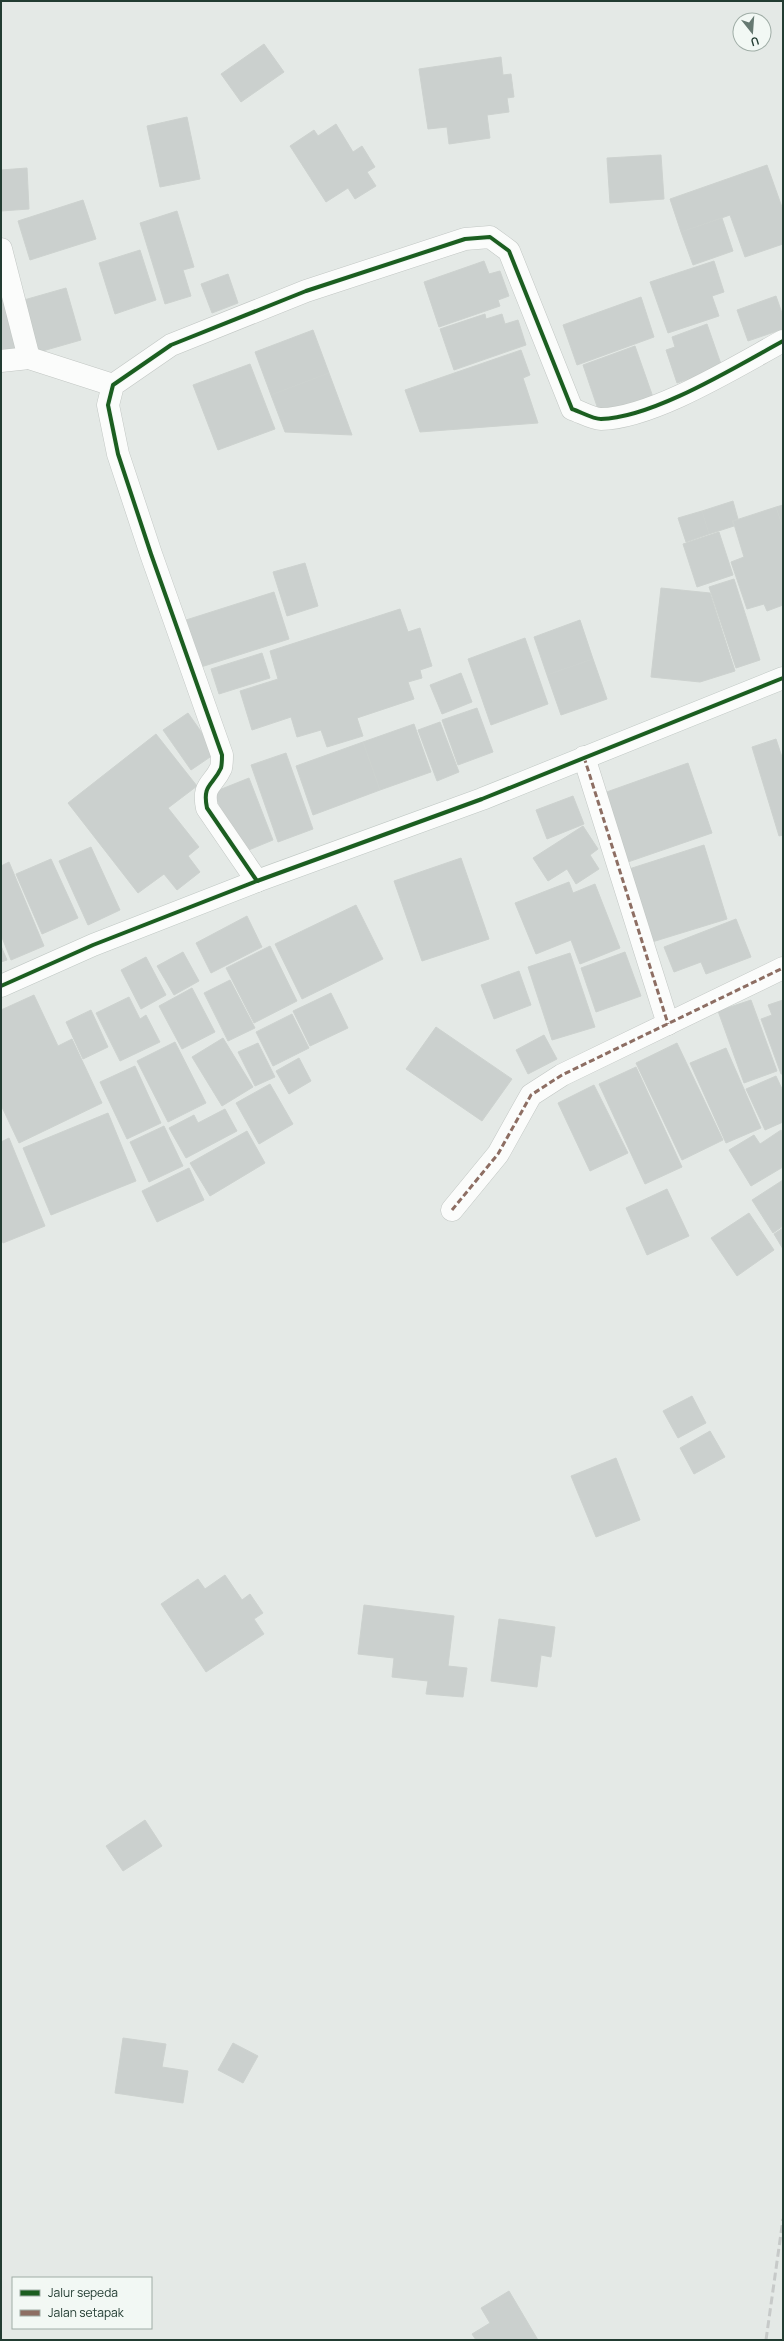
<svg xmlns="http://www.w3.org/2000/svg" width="784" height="2341" viewBox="0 0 784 2341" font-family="Manrope,sans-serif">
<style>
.building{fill:#cbd0ce;stroke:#cdd2cf}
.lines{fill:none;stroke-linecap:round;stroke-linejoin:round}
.street-casing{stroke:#c1c6c3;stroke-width:23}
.secondary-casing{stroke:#bfc7c3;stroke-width:23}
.street{stroke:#fbfcfb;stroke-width:22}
.secondary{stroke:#fbfcfb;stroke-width:22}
.rail{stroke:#c7cac9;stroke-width:3;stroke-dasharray:8 4;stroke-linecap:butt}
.quiet{stroke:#8d6e63;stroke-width:3;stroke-dasharray:6 3;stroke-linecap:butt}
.cycleway-casing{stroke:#f2f8f4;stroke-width:6}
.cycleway{stroke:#1b5e20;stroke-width:4}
</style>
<rect width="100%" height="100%" fill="#e4e9e6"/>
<!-- building -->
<g class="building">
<path d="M 264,44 L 284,72 L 241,102 L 221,74 Z"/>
<path d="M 501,57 L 503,75 L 511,74 L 514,97 L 507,98 L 509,112 L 487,115 L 490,138 L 449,144 L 447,127 L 428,129 L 419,69 Z"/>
<path d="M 187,117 L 200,179 L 160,187 L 147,126 Z"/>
<path d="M 336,124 L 353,152 L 362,146 L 375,167 L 367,172 L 376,186 L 355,199 L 348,188 L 326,202 L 290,146 L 314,130 L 318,136 Z"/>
<path d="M 661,155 L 664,199 L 610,203 L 607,158 Z"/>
<path d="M 767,165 L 783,210 L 783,244 L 745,257 L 730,215 L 681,232 L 670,199 Z"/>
<path d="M 27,168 L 29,209 L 1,211 L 1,170 Z"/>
<path d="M 83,200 L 96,239 L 30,260 L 18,221 Z"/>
<path d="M 177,211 L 194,267 L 183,270 L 191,296 L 165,304 L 140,223 Z"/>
<path d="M 722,218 L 733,251 L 693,265 L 681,232 Z"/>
<path d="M 140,250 L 156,300 L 115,314 L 99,263 Z"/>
<path d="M 484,261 L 489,274 L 500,271 L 509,296 L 498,300 L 500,306 L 439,327 L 424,282 Z"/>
<path d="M 714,261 L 724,292 L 712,296 L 719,316 L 668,333 L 650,282 Z"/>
<path d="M 228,274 L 238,303 L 212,313 L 201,284 Z"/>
<path d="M 66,288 L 81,340 L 32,354 L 17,302 Z"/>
<path d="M 1,292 L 22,347 L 1,353 Z"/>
<path d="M 776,296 L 783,316 L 783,329 L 748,341 L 737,310 Z"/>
<path d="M 641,297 L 654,337 L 577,365 L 563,325 Z"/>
<path d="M 485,314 L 486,319 L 502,314 L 505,324 L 518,320 L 526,345 L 454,370 L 440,329 Z"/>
<path d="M 707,324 L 722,367 L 677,383 L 666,350 L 675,347 L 672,337 Z"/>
<path d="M 313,330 L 329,373 L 271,395 L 255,352 Z"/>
<path d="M 635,346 L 654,400 L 601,418 L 583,365 Z"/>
<path d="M 521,350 L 530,375 L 523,378 L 538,423 L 420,432 L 405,390 Z"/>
<path d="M 250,364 L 275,429 L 218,450 L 193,385 Z"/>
<path d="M 329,373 L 352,435 L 285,432 L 271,395 Z"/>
<path d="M 733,501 L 738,519 L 732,521 L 734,526 L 709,534 L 702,511 Z"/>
<path d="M 783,505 L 783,528 L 776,507 Z"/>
<path d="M 776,507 L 783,528 L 783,605 L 767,611 L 764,604 L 747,609 L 731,562 L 744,557 L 733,521 Z"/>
<path d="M 702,511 L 709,534 L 686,542 L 678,518 Z"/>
<path d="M 719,532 L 733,575 L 697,587 L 683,544 Z"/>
<path d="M 305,563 L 318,606 L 287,616 L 273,572 Z"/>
<path d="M 734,579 L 760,660 L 736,668 L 709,587 Z"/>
<path d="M 661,588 L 710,593 L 735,671 L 700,682 L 651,677 Z"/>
<path d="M 274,592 L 289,639 L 201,667 L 186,620 Z"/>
<path d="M 400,609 L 408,632 L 420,628 L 432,666 L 420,670 L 422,678 L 408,682 L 414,699 L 357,718 L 363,736 L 327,747 L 321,730 L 297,737 L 291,717 L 252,730 L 240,691 L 278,679 L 270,651 Z"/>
<path d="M 580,620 L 593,659 L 547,675 L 534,637 Z"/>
<path d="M 525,638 L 548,704 L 491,725 L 468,659 Z"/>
<path d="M 262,653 L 270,678 L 219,694 L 211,669 Z"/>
<path d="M 593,659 L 607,699 L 561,715 L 547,675 Z"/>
<path d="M 461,673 L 472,702 L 442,714 L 430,685 Z"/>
<path d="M 477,708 L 493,752 L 458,765 L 442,720 Z"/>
<path d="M 188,713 L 216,753 L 191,770 L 163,730 Z"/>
<path d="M 440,722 L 459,772 L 437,781 L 418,730 Z"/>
<path d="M 414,724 L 431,772 L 380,790 L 363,742 Z"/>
<path d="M 156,734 L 197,786 L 168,808 L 199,847 L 188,856 L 200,872 L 177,890 L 164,874 L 138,893 L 68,803 Z"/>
<path d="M 776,739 L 783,760 L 783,835 L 779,836 L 752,747 Z"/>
<path d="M 363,742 L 380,790 L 313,815 L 296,766 Z"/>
<path d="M 286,753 L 313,829 L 278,842 L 251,765 Z"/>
<path d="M 688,763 L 712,833 L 625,863 L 601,794 Z"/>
<path d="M 249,778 L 273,840 L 239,854 L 214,792 Z"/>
<path d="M 573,796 L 584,824 L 547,839 L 536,810 Z"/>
<path d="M 583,826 L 598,849 L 590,855 L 599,869 L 576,884 L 567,869 L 548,881 L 533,858 Z"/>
<path d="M 704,845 L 727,919 L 652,942 L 629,869 Z"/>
<path d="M 91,847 L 120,910 L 88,925 L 59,861 Z"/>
<path d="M 461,858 L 489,939 L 422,961 L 394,881 Z"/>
<path d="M 51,859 L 78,918 L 42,934 L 16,874 Z"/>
<path d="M 9,862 L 44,946 L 11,960 L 1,935 L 1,866 Z"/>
<path d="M 569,882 L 573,893 L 595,884 L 620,948 L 580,964 L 571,940 L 536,954 L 515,903 Z"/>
<path d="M 356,905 L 383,959 L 302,999 L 275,944 Z"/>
<path d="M 247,916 L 262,947 L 211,973 L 196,943 Z"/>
<path d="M 736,919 L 751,957 L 706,974 L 701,962 L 674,972 L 664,947 Z"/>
<path d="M 1,946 L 7,960 L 1,962 Z"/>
<path d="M 270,946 L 297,1001 L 254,1023 L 226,968 Z"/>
<path d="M 183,952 L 199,981 L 174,995 L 157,966 Z"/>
<path d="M 625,952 L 641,996 L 596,1012 L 581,968 Z"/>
<path d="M 570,953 L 595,1027 L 552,1040 L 528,967 Z"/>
<path d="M 146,957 L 166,995 L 141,1009 L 121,970 Z"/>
<path d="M 519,971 L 531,1005 L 494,1019 L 481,985 Z"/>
<path d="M 230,980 L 255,1028 L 228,1041 L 204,993 Z"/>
<path d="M 192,988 L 215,1032 L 182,1049 L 159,1006 Z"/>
<path d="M 331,993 L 348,1028 L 310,1046 L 293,1011 Z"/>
<path d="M 34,995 L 58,1046 L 72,1039 L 102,1103 L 19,1143 L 1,1105 L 1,1010 Z"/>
<path d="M 129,997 L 140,1019 L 146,1015 L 160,1042 L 120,1061 L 96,1013 Z"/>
<path d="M 751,1000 L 777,1071 L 744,1083 L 718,1011 Z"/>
<path d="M 783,1000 L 783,1074 L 781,1074 L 761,1019 L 772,1015 L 768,1005 Z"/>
<path d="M 91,1010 L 108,1047 L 83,1059 L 66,1022 Z"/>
<path d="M 292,1014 L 309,1048 L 273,1066 L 256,1032 Z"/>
<path d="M 436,1027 L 512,1079 L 482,1121 L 406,1069 Z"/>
<path d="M 544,1035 L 557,1059 L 528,1074 L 516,1050 Z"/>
<path d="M 223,1038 L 253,1087 L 222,1106 L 192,1057 Z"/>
<path d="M 175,1042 L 206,1103 L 168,1122 L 137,1061 Z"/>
<path d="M 258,1043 L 275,1077 L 255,1086 L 238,1052 Z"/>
<path d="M 677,1043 L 723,1140 L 682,1160 L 636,1063 Z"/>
<path d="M 726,1048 L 761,1128 L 726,1143 L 690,1063 Z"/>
<path d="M 299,1058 L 311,1081 L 289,1094 L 276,1071 Z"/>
<path d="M 135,1066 L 161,1123 L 127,1139 L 100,1082 Z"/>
<path d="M 636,1067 L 682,1167 L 645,1184 L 599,1084 Z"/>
<path d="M 776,1076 L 783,1091 L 783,1122 L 765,1130 L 746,1089 Z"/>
<path d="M 270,1084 L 293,1124 L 259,1144 L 236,1103 Z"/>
<path d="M 594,1085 L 628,1153 L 590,1171 L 558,1103 Z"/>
<path d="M 225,1109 L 237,1131 L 186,1158 L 169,1128 L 194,1115 L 198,1123 Z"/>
<path d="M 108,1113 L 136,1181 L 51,1215 L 23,1148 Z"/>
<path d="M 164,1126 L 183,1166 L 149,1182 L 130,1142 Z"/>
<path d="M 781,1130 L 783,1133 L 783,1167 L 751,1186 L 729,1150 L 754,1135 L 760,1144 Z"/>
<path d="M 247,1131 L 265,1163 L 210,1196 L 190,1163 Z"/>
<path d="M 9,1138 L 45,1226 L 3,1243 L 1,1238 L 1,1142 Z"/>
<path d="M 189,1168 L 204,1200 L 157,1222 L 142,1191 Z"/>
<path d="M 783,1180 L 783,1226 L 773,1233 L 752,1200 Z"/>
<path d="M 667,1189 L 689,1236 L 647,1255 L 626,1208 Z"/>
<path d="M 749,1213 L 774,1250 L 737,1276 L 711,1238 Z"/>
<path d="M 783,1228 L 783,1249 L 774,1234 Z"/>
<path d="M 692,1396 L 706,1423 L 678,1438 L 663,1411 Z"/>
<path d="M 710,1431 L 725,1457 L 694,1474 L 680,1448 Z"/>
<path d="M 616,1458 L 640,1520 L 596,1537 L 571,1476 Z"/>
<path d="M 225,1575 L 242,1600 L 250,1594 L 263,1613 L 254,1619 L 264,1634 L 206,1672 L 161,1604 L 198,1579 L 205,1589 Z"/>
<path d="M 364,1605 L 454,1616 L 448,1666 L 467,1668 L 463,1697 L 426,1694 L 428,1681 L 392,1677 L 394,1658 L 358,1654 Z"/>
<path d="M 499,1619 L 555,1627 L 551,1657 L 541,1655 L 537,1687 L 491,1681 Z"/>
<path d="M 145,1820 L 162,1846 L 123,1871 L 106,1846 Z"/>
<path d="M 123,2038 L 166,2044 L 162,2067 L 188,2071 L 183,2103 L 115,2093 Z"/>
<path d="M 233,2043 L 258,2056 L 243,2083 L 218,2070 Z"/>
<path d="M 509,2291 L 538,2340 L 476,2340 L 472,2334 L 490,2323 L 481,2308 Z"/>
</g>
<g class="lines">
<defs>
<g id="street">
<path d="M 1,249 L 29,358"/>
<path d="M 1,361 L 29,358 L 113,385"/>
<path d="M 584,757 L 668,1024"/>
<path d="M 257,881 L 207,808 C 202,784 213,786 221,768 C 222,764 222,759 222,755 L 151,554 L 118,454 L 108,405 L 113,385 L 171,345 L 306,291 L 465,239 L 490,237 L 509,251 L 572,409 C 581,412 593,419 601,419 C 653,418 737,366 783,341"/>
<path d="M 452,1210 L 498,1154 L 531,1095 L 562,1075 L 783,968"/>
</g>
<path id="secondary" d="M 1,986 L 93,945 L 257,881 L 482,799 L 783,678"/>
</defs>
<!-- street casing -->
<use href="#street" class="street-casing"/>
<!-- secondary casing -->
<use href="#secondary" class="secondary-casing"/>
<!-- street -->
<use href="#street" class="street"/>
<!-- secondary -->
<use href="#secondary" class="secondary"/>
<!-- rail -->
<path class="rail" d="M 766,2340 L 783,2219"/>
<!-- quiet -->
<g class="quiet">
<path d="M 584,757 L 668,1024"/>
<path d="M 452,1210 L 498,1154 L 531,1095 L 562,1075 L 783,968"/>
</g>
<defs>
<g id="cycleway">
<path d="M 257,881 L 207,808 C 202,784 213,786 221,768 C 222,764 222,759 222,755 L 151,554 L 118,454 L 108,405 L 113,385 L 171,345 L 306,291 L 465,239 L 490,237 L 509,251 L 572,409 C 581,412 593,419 601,419 C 653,418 737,366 783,341"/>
<path d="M 1,986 L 93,945 L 257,881 L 482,799 L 783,678"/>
</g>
</defs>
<!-- cycleway casing -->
<use href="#cycleway" class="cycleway-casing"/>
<!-- cycleway -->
<use href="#cycleway" class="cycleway"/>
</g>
<!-- border -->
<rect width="784" height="2341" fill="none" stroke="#223c32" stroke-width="4"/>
<!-- legend -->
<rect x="12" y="2277" width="140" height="52" fill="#f2f8f4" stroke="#9fada6"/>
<rect x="20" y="2290" width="20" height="6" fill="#1b5e20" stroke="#9fada6"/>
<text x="48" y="2297" font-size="12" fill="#223c32">Jalur sepeda</text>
<rect x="20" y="2310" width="20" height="6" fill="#8d6e63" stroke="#9fada6"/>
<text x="48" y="2317" font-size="12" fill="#223c32">Jalan setapak</text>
<!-- north arrow -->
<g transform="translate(752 32) rotate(163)"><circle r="19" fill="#f2f8f4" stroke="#9fada6"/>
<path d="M0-3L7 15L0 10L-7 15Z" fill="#667971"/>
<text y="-6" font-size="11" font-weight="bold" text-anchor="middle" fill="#223c32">U</text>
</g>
</svg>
